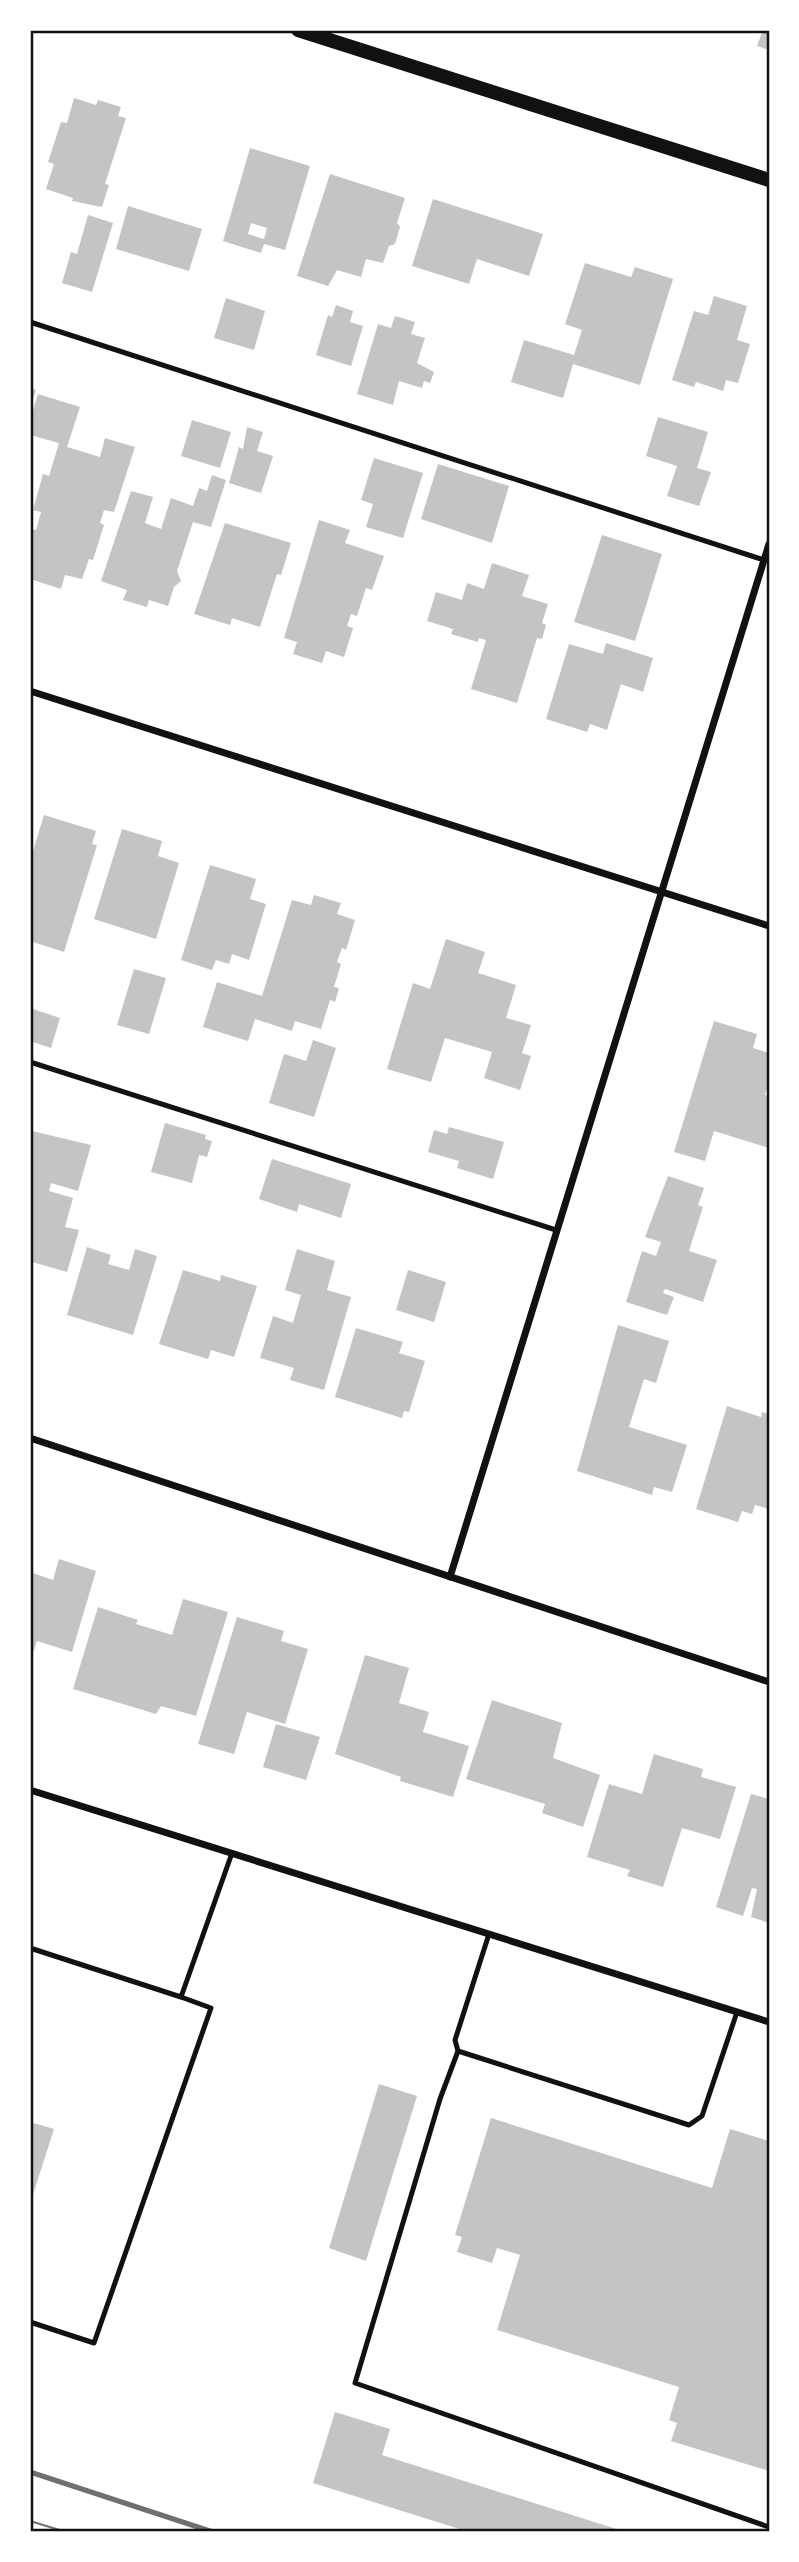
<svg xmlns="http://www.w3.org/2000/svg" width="799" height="2562" viewBox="0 0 799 2562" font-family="Cabin,sans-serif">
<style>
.building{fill:#c4c4c4;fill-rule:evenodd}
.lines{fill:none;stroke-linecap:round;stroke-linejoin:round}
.service{stroke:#111;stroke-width:5}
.minor{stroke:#111;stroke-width:7}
.secondary{stroke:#111;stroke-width:14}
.tram{stroke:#707070;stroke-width:2}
.rail{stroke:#707070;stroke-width:5}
.neatline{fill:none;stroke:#111;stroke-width:2.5}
</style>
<rect width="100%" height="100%" fill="#fff"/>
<!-- building -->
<g class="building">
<path d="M 763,30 L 769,30 L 769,50 L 757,46 Z"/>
<path d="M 74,98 L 96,105 L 98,100 L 121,107 L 118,116 L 126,118 L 105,184 L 109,185 L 102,207 L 72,201 L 73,198 L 46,189 L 54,164 L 48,162 L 61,122 L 67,123 Z"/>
<path d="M 250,148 L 310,166 L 285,250 L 264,244 L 261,253 L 223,241 ZM 251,223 L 267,228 L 264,239 L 248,234 Z"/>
<path d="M 330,174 L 405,198 L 397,223 L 400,227 L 395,244 L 389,246 L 383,263 L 366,259 L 361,277 L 337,270 L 328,286 L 297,276 Z"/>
<path d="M 433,199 L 543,234 L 529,276 L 477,259 L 469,284 L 412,266 Z"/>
<path d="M 128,206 L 202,229 L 189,271 L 116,249 Z"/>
<path d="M 88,215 L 113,223 L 92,292 L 62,283 L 71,252 L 77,254 Z"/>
<path d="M 585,263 L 631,277 L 635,267 L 673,279 L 640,385 L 573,364 L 563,398 L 511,382 L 524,340 L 574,355 L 582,330 L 565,324 Z"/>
<path d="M 714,296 L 747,306 L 737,340 L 750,344 L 738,383 L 726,380 L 723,391 L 696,382 L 694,387 L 672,380 L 694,311 L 708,315 Z"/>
<path d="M 226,298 L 265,311 L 254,350 L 214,338 Z"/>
<path d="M 336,305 L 353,311 L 350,322 L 363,326 L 351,366 L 316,355 L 328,315 L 332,317 Z"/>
<path d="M 395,316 L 415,322 L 411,334 L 425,338 L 417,363 L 434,372 L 430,383 L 424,381 L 422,388 L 399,381 L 393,405 L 357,394 L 378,324 L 391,328 Z"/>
<path d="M 30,388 L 36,390 L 30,407 Z"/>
<path d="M 38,394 L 80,407 L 67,447 L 100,457 L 105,438 L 135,447 L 114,512 L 104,510 L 100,523 L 104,525 L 93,560 L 89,559 L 82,579 L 65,575 L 61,589 L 30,579 L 30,537 L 32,529 L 36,530 L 41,512 L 33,510 L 43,474 L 49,476 L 59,443 L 30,435 L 30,420 Z"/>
<path d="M 658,417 L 708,432 L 697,468 L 711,472 L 699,506 L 667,496 L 677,466 L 646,456 Z"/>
<path d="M 192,420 L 231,432 L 220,468 L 181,456 Z"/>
<path d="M 247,427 L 263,432 L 257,451 L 273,456 L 261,493 L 229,483 L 239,447 L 243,449 Z"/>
<path d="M 374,458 L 423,473 L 403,538 L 366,527 L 373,504 L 361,500 Z"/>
<path d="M 438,464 L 509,486 L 492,543 L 421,519 Z"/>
<path d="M 212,475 L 226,480 L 211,527 L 193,522 L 177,571 L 181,581 L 174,587 L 168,606 L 149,600 L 147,607 L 123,600 L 127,590 L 101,581 L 131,491 L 153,497 L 145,523 L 161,529 L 171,498 L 193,506 L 199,488 L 207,491 Z"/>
<path d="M 319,520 L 350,530 L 345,543 L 384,556 L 372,590 L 366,588 L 357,616 L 351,614 L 347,626 L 353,628 L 344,657 L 326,651 L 322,663 L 293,654 L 297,642 L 284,638 Z"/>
<path d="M 225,523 L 291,543 L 281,575 L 277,574 L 260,627 L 232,618 L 230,625 L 194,614 Z"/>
<path d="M 602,535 L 662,554 L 635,641 L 574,622 Z"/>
<path d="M 492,563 L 529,575 L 522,596 L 548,604 L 542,623 L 546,625 L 542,639 L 537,638 L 517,703 L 471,689 L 486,640 L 479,638 L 478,642 L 451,634 L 453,629 L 427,621 L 436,592 L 462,600 L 467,583 L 484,589 Z"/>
<path d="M 606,643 L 653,658 L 643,692 L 621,684 L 607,730 L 590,724 L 587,732 L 546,719 L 569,644 L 603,654 Z"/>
<path d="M 44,815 L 96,831 L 92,844 L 97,845 L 64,952 L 30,941 L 30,861 Z"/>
<path d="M 122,829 L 162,841 L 158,856 L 179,863 L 156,939 L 94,919 Z"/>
<path d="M 210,865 L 256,879 L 250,899 L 266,904 L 249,960 L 232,954 L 229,964 L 216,960 L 212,970 L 181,960 Z"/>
<path d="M 314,895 L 341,903 L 337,914 L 355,920 L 346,950 L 342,948 L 337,962 L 341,964 L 334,987 L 339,988 L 335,1002 L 330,1000 L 321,1029 L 295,1021 L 292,1031 L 255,1019 L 248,1041 L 203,1027 L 217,982 L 262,996 L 292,900 L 311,905 Z"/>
<path d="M 446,939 L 485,952 L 478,973 L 516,985 L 506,1018 L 531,1025 L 522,1053 L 531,1056 L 520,1090 L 484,1078 L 492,1052 L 445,1038 L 431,1082 L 387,1069 L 413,983 L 430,989 Z"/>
<path d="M 134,969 L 166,978 L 149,1034 L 117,1025 Z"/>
<path d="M 30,1008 L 60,1018 L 51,1048 L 30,1041 Z"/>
<path d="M 714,1021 L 757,1034 L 753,1048 L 769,1053 L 769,1082 L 765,1095 L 769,1096 L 769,1148 L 714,1131 L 705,1161 L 674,1152 Z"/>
<path d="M 313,1040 L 336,1048 L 314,1117 L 269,1103 L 284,1054 L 306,1061 Z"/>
<path d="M 165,1123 L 206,1135 L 205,1139 L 212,1141 L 207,1157 L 199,1155 L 192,1183 L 151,1172 Z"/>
<path d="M 449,1127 L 504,1142 L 493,1179 L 457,1168 L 459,1161 L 428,1152 L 434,1130 L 447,1134 Z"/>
<path d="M 32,1131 L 91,1145 L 78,1191 L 51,1183 L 49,1191 L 73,1198 L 65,1227 L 79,1230 L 67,1272 L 32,1262 L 30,1268 Z"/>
<path d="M 272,1159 L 351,1184 L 341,1218 L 299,1204 L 297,1212 L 259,1199 Z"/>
<path d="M 668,1176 L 704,1188 L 698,1205 L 703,1207 L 689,1251 L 717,1260 L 703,1302 L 665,1289 L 663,1293 L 674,1297 L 667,1315 L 626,1302 L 642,1251 L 656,1256 L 661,1242 L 645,1237 Z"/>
<path d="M 87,1247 L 111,1255 L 108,1264 L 129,1270 L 135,1249 L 157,1256 L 133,1335 L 67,1315 Z"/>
<path d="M 297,1249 L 335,1261 L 327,1290 L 351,1297 L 324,1390 L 290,1380 L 294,1368 L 260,1358 L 273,1316 L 293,1323 L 301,1295 L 285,1290 Z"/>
<path d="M 183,1270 L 220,1281 L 221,1275 L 257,1286 L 234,1357 L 211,1350 L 208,1359 L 159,1344 Z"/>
<path d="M 408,1270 L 446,1282 L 434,1322 L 396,1310 Z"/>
<path d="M 618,1325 L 669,1341 L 656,1383 L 644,1379 L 629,1427 L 687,1445 L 672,1492 L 654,1487 L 652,1495 L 577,1471 Z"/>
<path d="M 356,1328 L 403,1342 L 399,1353 L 425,1361 L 409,1412 L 404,1411 L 402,1418 L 335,1397 Z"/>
<path d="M 727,1406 L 761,1417 L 762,1412 L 769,1414 L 769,1509 L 755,1505 L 752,1514 L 742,1511 L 738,1522 L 696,1509 Z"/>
<path d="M 59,1559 L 96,1571 L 72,1652 L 37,1641 L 33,1653 L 30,1652 L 30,1572 L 53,1580 Z"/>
<path d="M 183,1599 L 228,1612 L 196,1716 L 161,1706 L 156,1714 L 73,1689 L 98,1607 L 138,1620 L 136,1624 L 172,1635 Z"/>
<path d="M 237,1617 L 284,1631 L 281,1641 L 308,1649 L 285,1724 L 247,1712 L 234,1754 L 198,1744 Z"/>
<path d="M 365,1655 L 409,1668 L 399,1703 L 429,1712 L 423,1732 L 469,1746 L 453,1797 L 400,1781 L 401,1777 L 335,1754 Z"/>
<path d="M 492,1700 L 562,1723 L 553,1758 L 600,1775 L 583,1827 L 542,1813 L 545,1804 L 466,1779 Z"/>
<path d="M 276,1724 L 320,1737 L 306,1780 L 263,1767 Z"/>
<path d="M 654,1754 L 703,1769 L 701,1777 L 736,1787 L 720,1839 L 682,1828 L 663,1887 L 627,1876 L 630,1870 L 587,1857 L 609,1784 L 642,1794 Z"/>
<path d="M 751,1794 L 769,1799 L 769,1923 L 751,1917 L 757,1889 L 752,1888 L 743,1916 L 716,1907 Z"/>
<path d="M 379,2084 L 417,2096 L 366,2261 L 329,2248 Z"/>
<path d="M 491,2118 L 712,2188 L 730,2129 L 769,2141 L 769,2471 L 671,2441 L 677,2423 L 669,2420 L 679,2387 L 497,2330 L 520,2255 L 497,2248 L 492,2263 L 457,2252 L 462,2237 L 455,2235 Z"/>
<path d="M 30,2122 L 54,2129 L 30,2204 Z"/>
<path d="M 335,2412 L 390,2429 L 382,2455 L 626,2532 L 469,2532 L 313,2483 Z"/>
</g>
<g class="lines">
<!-- service -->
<g class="service">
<path d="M 30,322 L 764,560"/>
<path d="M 30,1062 L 556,1230"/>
<path d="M 489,1934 L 455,2040 L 458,2051 L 689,2125 L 702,2116 L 737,2012"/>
<path d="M 30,1948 L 181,1997 L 232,1853"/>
<path d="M 458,2051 L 440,2099 L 355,2383 L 769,2527"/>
<path d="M 30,2322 L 94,2343 L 211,2008 L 181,1997"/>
</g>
<!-- minor -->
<g class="minor">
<path d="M 30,691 L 769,926"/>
<path d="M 30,1438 L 769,1682"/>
<path d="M 450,1577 L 769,544"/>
<path d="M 30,1790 L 769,2022"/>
</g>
<!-- secondary -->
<path class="secondary" d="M 298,30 L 769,180"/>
<!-- tram -->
<path class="tram" d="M 30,2521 L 66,2532"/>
<!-- rail -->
<path class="rail" d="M 30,2472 L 213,2532"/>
</g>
<!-- border -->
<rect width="799" height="2562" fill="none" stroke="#ffffff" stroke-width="63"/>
<rect x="32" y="32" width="736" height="2498" class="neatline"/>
</svg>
